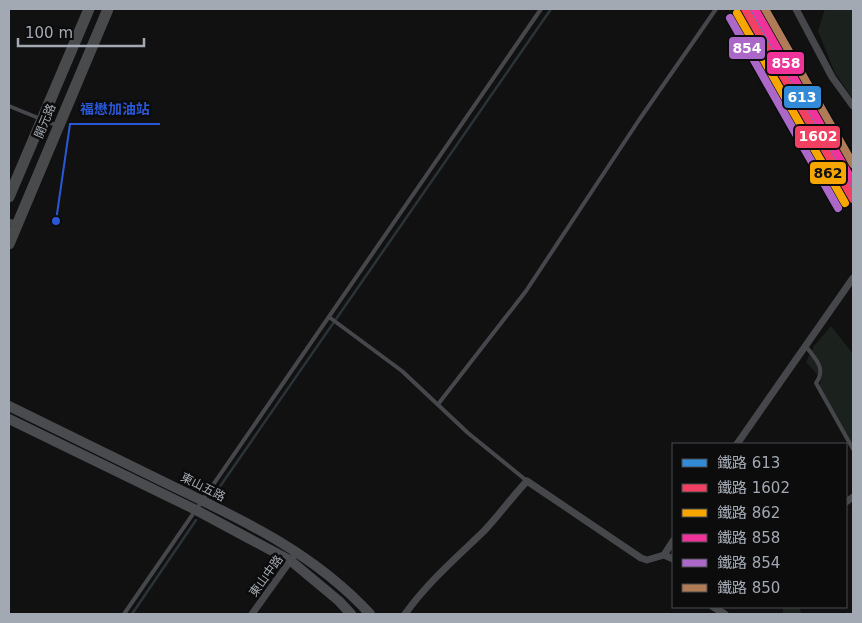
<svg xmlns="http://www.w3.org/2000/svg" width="862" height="623" viewBox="0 0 862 623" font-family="'DejaVu Sans','Noto Sans TC',sans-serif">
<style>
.green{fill:#1b211c}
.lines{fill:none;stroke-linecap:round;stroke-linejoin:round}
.stream{stroke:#2a3337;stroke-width:2.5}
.lane{stroke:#46474a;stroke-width:4}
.street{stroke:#46474a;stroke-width:7}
.secondary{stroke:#4a4b4e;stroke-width:10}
.primary{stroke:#484a4c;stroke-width:11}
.rail-1-casing{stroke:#0c0c0d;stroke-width:11}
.rail-2-casing{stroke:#0c0c0d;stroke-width:11}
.rail-3-casing{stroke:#0c0c0d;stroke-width:11}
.rail-4-casing{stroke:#0c0c0d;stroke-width:11}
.rail-5-casing{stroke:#0c0c0d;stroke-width:11}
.rail-6-casing{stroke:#0c0c0d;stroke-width:11}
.rail-1{stroke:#338bd7;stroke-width:8}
.rail-2{stroke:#f24062;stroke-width:8}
.rail-3{stroke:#f7a600;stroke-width:8}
.rail-4{stroke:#ef339a;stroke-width:8}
.rail-5{stroke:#ac68c9;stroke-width:8}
.rail-6{stroke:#b07c57;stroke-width:8}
.labels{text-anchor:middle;stroke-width:5;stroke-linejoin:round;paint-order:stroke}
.street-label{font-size:12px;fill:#a3a9b2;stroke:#0c0c0d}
.leader{fill:none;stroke:#2a57d4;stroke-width:2}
.callout-dot{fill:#2a57d4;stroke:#0c0c0d;stroke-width:2}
.callout-label{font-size:14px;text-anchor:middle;font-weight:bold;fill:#2a57d4;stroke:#0c0c0d;stroke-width:5;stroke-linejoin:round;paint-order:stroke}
.line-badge{stroke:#0c0c0d;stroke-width:2}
.badge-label{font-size:14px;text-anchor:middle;font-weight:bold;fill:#fff}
.pale-badge-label{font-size:14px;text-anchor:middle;font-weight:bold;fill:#111}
</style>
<rect width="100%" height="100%" fill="#111112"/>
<!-- green -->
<g class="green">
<path d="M 825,9 L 853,9 L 853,99 L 835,73 L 818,31 Z"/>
<path d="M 831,326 L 853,354 L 853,445 L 818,392 L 821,379 L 806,362 L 814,346 Z"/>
<path d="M 783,607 L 800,607 L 801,614 L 783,614 Z"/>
</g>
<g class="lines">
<!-- stream -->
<g class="stream">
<path d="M 212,498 L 551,9"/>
<path d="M 132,614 L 196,520"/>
</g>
<!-- lane -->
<g class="lane">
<path d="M 9,106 L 58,126"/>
<path d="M 329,317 L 402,371 L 468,433 L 527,481"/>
<path d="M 805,345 C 815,359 827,368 816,383 L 853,449"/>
<path d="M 439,403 L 526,291 L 639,120 L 716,9"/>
<path d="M 124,614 L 541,9"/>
</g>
<!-- street -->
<g class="street">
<path d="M 796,9 L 832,77 L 853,106"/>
<path d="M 9,222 L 16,224"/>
<path d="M 737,444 L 853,278"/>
<path d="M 846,502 L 853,497"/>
<path d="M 664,555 L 673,559"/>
<path d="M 713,607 L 725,614"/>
<path d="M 252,614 L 293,557"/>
<path d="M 405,614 C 428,582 456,558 484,531 C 499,515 512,497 527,481 L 641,558 L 647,560 L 664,555 L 673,541"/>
</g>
<!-- secondary -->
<g class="secondary">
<path d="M 9,406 C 62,432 116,458 170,485 C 243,520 314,553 370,614"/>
<path d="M 9,419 L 196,510 L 291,561 L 339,601 L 351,614"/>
</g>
<!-- primary -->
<g class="primary">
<path d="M 9,197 L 89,9"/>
<path d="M 9,244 L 108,9"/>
</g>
<defs>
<path id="rail-1" d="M 752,9 L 853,185"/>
<path id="rail-2" d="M 745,9 L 853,199"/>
<path id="rail-3" d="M 737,13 L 845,203"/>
<path id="rail-4" d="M 755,9 L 853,182"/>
<path id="rail-5" d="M 730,18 L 838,208"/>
<path id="rail-6" d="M 765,9 L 853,164"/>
</defs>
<!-- rail-1 casing -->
<use href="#rail-1" class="rail-1-casing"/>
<!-- rail-2 casing -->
<use href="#rail-2" class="rail-2-casing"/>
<!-- rail-3 casing -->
<use href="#rail-3" class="rail-3-casing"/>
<!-- rail-4 casing -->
<use href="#rail-4" class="rail-4-casing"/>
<!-- rail-5 casing -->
<use href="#rail-5" class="rail-5-casing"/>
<!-- rail-6 casing -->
<use href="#rail-6" class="rail-6-casing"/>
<!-- rail-1 -->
<use href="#rail-1" class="rail-1"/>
<!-- rail-2 -->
<use href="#rail-2" class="rail-2"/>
<!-- rail-3 -->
<use href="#rail-3" class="rail-3"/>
<!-- rail-4 -->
<use href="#rail-4" class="rail-4"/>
<!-- rail-5 -->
<use href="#rail-5" class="rail-5"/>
<!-- rail-6 -->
<use href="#rail-6" class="rail-6"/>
</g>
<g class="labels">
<!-- street labels -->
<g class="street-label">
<text transform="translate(45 121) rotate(-67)" y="4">開元路</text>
<text transform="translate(203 487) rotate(27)" y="4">東山五路</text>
<text transform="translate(266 576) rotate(-54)" y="4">東山中路</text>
</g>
</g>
<!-- callouts -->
<path class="leader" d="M56 221L70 124H160"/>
<circle class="callout-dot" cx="56" cy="221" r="5"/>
<g class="callout-label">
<text x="115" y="114">福懋加油站</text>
</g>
<g class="line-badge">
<rect x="728" y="36" width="38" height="24" rx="5" fill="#ac68c9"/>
<rect x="766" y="51" width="39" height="24" rx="5" fill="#ef339a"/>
<rect x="783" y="85" width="39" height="24" rx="5" fill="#338bd7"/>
<rect x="794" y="125" width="47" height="24" rx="5" fill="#f24062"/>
<rect x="809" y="161" width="38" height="24" rx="5" fill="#f7a600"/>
</g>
<g class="badge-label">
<text x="747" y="53">854</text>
<text x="786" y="68">858</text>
<text x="802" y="102">613</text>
<text x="818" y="141">1602</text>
</g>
<g class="pale-badge-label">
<text x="828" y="178">862</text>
</g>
<!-- border -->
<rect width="862" height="623" fill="none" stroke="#a3a9b2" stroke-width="20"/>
<!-- legend -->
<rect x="672" y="443" width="175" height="165" fill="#0c0c0d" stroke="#484b4f"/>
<rect x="682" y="459" width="25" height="8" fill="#338bd7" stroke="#484b4f"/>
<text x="717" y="468" font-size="15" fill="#a3a9b2">鐵路 613</text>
<rect x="682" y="484" width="25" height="8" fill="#f24062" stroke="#484b4f"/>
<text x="717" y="493" font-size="15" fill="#a3a9b2">鐵路 1602</text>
<rect x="682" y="509" width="25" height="8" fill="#f7a600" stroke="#484b4f"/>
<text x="717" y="518" font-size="15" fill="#a3a9b2">鐵路 862</text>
<rect x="682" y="534" width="25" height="8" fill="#ef339a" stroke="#484b4f"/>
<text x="717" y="543" font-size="15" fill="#a3a9b2">鐵路 858</text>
<rect x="682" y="559" width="25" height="8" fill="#ac68c9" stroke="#484b4f"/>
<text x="717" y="568" font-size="15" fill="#a3a9b2">鐵路 854</text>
<rect x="682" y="584" width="25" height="8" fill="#b07c57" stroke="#484b4f"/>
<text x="717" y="593" font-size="15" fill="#a3a9b2">鐵路 850</text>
<!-- scale -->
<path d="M18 38v8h126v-8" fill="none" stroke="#a3a9b2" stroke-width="2.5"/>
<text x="25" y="38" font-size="15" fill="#a3a9b2" stroke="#0c0c0d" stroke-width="4" paint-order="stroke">100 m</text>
</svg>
